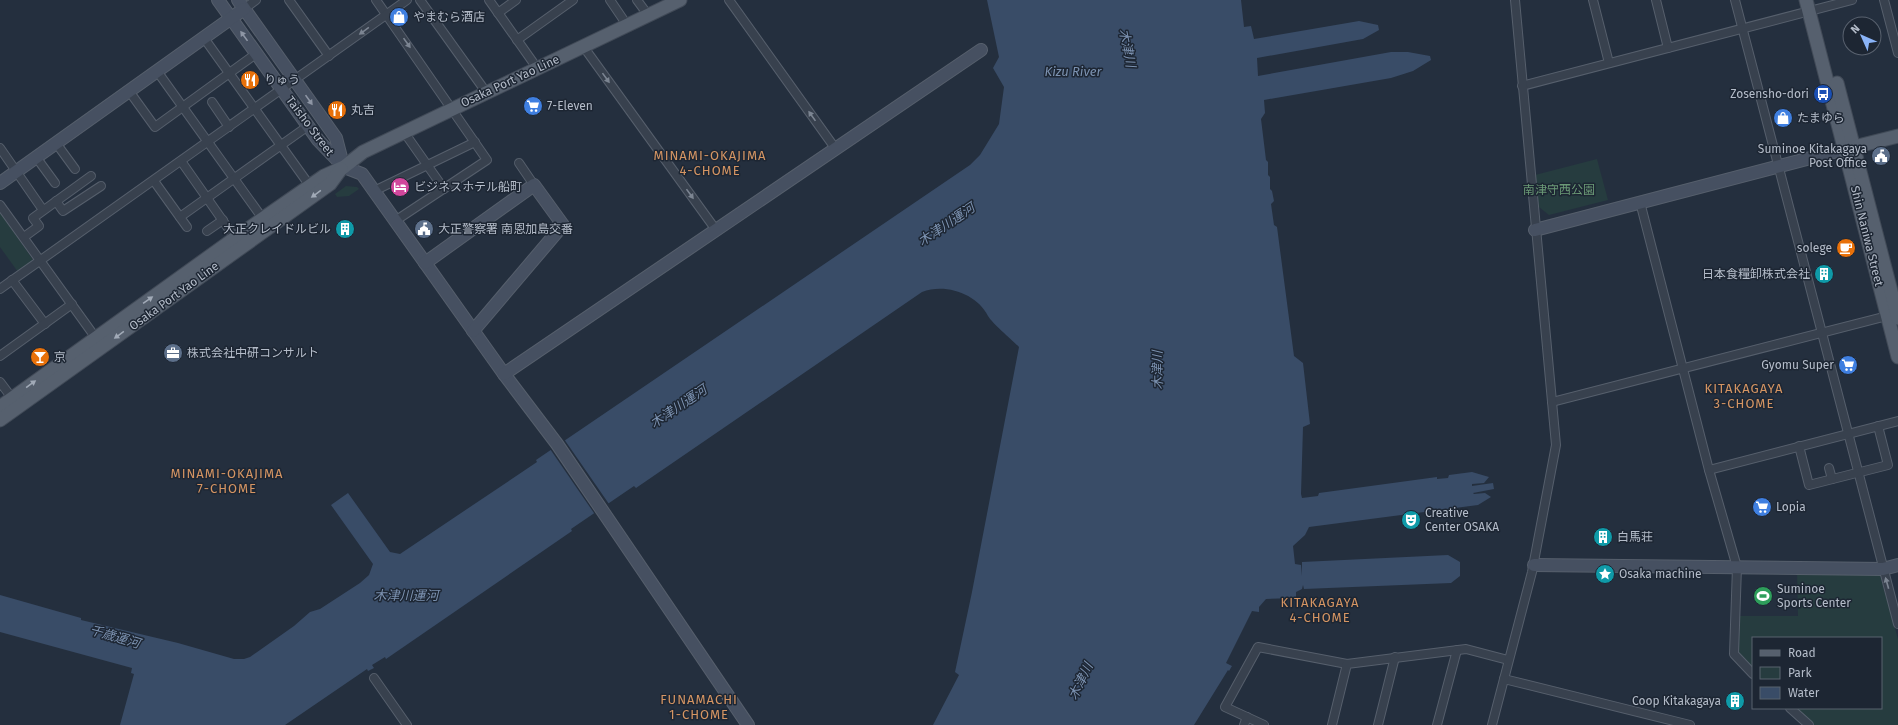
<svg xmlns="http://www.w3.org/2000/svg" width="1898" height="725" viewBox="0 0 1898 725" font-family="'Fira Sans','Noto Sans JP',sans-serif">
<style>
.green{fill:#263c3f}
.water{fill:#394c67}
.pier{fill:#242f3e}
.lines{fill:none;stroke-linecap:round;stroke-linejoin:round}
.street-casing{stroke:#565f6c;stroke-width:10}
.secondary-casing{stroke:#565f6c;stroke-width:14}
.primary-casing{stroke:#414a57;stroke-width:15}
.street{stroke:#38414e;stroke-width:8}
.secondary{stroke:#465061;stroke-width:12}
.primary{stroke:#56606e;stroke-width:13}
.oneway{fill:#7c8592}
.oneway2{fill:#8e96a5}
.oneway3{fill:#a1aab7}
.labels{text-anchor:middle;stroke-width:3;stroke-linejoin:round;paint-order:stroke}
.poi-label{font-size:12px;fill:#b4bcc9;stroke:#1d2633;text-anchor:start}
.street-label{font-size:12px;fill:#b4bcc9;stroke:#1d2633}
.park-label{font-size:12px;fill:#6b9a76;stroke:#1d2633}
.water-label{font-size:13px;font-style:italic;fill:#7c92b1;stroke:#1d2633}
.neighbourhood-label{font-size:13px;letter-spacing:1px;fill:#d59563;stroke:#1d2633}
</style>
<rect width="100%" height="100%" fill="#242f3e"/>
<!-- green -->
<g class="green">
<path d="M 1597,159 L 1608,200 L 1549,215 L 1539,207 L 1535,175 Z"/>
<path d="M 346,186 L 357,187 L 359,189 L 349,196 L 337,197 L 335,194 Z"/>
<path d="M 0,212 L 33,260 L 32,262 L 18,272 L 0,247 Z"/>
<path d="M 1797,572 L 1879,572 L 1898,639 L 1898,725 L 1814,725 L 1795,708 L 1881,708 L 1881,638 L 1753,638 L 1753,669 L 1736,653 L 1738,616 L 1798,616 Z"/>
</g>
<!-- water -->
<path class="water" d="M 987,0 L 1241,0 L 1244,27 L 1251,26 L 1254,39 L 1359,21 L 1378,25 L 1379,30 L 1363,39 L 1257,58 L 1258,76 L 1391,52 L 1408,52 L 1430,56 L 1431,60 L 1413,71 L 1391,78 L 1264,100 L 1265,113 L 1261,119 L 1266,160 L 1268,162 L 1268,175 L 1270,177 L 1270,189 L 1272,191 L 1274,201 L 1271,204 L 1274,225 L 1277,227 L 1294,356 L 1303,363 L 1310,424 L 1303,427 L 1301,494 L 1302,498 L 1318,496 L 1319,493 L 1437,477 L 1437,479 L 1448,478 L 1449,475 L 1472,472 L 1489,477 L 1484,483 L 1472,484 L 1472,486 L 1493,483 L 1494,489 L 1473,493 L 1474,494 L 1485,493 L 1491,497 L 1478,505 L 1309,527 L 1305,535 L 1293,546 L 1295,564 L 1301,565 L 1302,576 L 1302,562 L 1448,555 L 1460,562 L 1460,576 L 1451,583 L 1304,589 L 1303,585 L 1302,589 L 1296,592 L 1296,598 L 1266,599 L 1259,607 L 1259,612 L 1252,611 L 1226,663 L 1232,666 L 1229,671 L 1228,670 L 1194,725 L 933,725 L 959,675 L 955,672 L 972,592 L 1019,347 C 1012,340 992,323 988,316 C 977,294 946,283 922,292 L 636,488 L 634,486 L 571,529 L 572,531 L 386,659 L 385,657 L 372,665 L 374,668 L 368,671 L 367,669 L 285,725 L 120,725 L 134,674 L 131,673 L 132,668 L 0,632 L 0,595 L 81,618 L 81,620 L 178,643 L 234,659 L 244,659 L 250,657 L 294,626 L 310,612 L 320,609 L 360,583 L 369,575 L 373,564 L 331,505 L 348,493 L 390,552 L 400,554 L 537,462 L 536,460 L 970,165 L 980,155 L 999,124 L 1004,87 L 993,68 L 999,57 Z"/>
<!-- pier -->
<path class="pier" d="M 564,439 L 609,504 L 596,516 L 550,449 Z"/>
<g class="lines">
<defs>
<g id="street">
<path d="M 289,0 L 329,56"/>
<path d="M 376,0 L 487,160 L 395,221"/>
<path d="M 420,0 L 486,92"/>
<path d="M 489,0 L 537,68"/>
<path d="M 610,0 L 627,25"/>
<path d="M 637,0 L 648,15"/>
<path d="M 729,0 L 835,148"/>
<path d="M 1593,0 L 1609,63"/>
<path d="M 1656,0 L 1668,48"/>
<path d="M 1735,0 L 1898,624"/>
<path d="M 1884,0 L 1898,53"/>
<path d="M 244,9 L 256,0"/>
<path d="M 498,13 L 516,0"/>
<path d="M 204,38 L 310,186"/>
<path d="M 517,40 L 573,0"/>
<path d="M 583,46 L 716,230"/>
<path d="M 157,71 L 263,219"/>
<path d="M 1522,86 L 1852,0"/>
<path d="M 129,91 L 155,127 L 257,53"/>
<path d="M 212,102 L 229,127"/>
<path d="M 404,132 L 444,189"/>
<path d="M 56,143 L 75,169"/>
<path d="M 0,148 L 43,210"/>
<path d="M 36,157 L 55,183"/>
<path d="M 181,161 L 235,238"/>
<path d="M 519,163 L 534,185"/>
<path d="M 154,181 L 187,227"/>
<path d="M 374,191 L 475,142"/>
<path d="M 56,201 L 63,211 L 101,186"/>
<path d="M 1640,202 L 1709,470 L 1737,567 L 1734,654 L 1753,674"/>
<path d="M 0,205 L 98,341"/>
<path d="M 180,217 L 308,126"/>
<path d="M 207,231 L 223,220"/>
<path d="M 24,237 L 39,226 L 33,218 L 91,176"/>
<path d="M 12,280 L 45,324"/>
<path d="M 0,289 L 407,0"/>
<path d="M 0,356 L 72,304"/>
<path d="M 0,382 L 15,402"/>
<path d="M 1552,402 L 1891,315"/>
<path d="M 1799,446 L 1809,485 L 1888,465 L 1878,426"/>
<path d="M 1829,468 L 1832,479"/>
<path d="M 1709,470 L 1898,421"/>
<path d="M 374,678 L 407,725"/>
<path d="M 1504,679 L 1690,725"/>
<path d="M 1790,708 L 1809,725"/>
<path d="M 1244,725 L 1247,717"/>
<path d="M 1264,725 L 1225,707 L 1258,647 L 1347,664"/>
<path d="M 1332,725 L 1347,664 L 1466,649 L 1508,660"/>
<path d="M 1378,725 L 1395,657"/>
<path d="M 1437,725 L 1457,650"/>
<path d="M 1492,725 L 1532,572 L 1556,445 L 1515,0"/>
</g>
<g id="secondary">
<path d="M 218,0 L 318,140 L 344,167 L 362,174 L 504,374 L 557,444 L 748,725"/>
<path d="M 238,0 L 336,138 L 343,165"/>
<path d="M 0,183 L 244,9"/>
<path d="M 1535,230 L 1845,149"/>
<path d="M 425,263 L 534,185 L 563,225 L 473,331"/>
<path d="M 504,374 L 981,50"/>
<path d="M 1534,565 L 1883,569 L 1898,565"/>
</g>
<g id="primary">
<path d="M 1806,0 L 1898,357"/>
<path d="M 1837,83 L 1898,318"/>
<path d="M 1846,149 L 1898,136"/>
<path d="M 0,407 L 235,238 L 324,176 L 344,167 L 363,152 L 680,0"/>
<path d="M 0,420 L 330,184 L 341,169"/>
</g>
</defs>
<!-- street casing -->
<use href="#street" class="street-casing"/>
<!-- secondary casing -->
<use href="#secondary" class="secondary-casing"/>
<!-- primary casing -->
<use href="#primary" class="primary-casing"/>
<!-- street -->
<use href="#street" class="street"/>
<!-- secondary -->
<use href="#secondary" class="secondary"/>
<!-- primary -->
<use href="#primary" class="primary"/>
</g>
<!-- one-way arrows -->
<defs><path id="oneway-solid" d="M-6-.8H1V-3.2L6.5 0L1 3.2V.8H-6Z"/></defs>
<g class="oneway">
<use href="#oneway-solid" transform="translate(364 31) rotate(144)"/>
<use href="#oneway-solid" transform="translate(407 43) rotate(55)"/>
<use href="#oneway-solid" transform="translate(606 78) rotate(54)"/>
<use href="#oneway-solid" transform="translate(812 116) rotate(-125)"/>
<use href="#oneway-solid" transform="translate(690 194) rotate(54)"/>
<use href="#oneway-solid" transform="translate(1887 583) rotate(-106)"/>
</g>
<g class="oneway2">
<use href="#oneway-solid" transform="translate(244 36) rotate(-126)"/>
<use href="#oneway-solid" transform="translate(309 100) rotate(55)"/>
</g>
<g class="oneway3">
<use href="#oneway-solid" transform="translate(316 194) rotate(144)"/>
<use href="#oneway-solid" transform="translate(148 300) rotate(-35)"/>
<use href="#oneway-solid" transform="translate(119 335) rotate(144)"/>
<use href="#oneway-solid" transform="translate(31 384) rotate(-36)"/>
</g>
<!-- icons -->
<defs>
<symbol id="shop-disc" viewBox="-11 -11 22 22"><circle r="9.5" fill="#3f7fe0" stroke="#1d2633"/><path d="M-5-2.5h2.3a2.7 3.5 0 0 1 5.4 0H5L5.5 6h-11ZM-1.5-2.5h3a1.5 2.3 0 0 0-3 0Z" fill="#fff"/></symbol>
<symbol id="restaurant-disc" viewBox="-11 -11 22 22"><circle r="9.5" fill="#e8710a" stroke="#1d2633"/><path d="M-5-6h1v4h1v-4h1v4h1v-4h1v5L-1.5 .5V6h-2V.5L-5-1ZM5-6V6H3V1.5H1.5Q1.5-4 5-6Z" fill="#fff"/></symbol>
<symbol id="bus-disc" viewBox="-11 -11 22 22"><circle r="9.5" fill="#1a4fb4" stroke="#1d2633"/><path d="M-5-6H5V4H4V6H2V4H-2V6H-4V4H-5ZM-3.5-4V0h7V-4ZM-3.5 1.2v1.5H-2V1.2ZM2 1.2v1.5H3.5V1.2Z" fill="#fff"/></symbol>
<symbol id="supermarket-disc" viewBox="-11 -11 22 22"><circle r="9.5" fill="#3f7fe0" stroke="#1d2633"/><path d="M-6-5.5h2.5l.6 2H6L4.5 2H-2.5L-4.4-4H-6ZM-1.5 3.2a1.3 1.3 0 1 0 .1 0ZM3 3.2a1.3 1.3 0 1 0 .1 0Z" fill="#fff"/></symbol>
<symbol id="civic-disc" viewBox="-11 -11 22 22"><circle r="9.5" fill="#5c6f8a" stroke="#1d2633"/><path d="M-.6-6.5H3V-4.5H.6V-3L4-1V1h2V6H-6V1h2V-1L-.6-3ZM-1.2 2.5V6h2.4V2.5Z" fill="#fff"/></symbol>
<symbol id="hotel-disc" viewBox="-11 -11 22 22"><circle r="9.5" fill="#d1479c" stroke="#1d2633"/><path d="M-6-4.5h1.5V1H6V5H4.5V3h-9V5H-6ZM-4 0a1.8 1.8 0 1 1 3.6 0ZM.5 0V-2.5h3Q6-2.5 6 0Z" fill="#fff"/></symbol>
<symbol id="building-disc" viewBox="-11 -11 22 22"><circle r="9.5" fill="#0f9aa8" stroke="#1d2633"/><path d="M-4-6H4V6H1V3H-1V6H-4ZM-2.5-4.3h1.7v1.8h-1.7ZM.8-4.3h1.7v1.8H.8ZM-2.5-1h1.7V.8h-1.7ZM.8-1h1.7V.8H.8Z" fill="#fff"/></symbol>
<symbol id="cafe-disc" viewBox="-11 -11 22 22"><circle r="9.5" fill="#e8710a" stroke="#1d2633"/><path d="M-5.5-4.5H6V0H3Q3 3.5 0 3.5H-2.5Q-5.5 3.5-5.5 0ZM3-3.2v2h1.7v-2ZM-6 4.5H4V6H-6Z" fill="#fff"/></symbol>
<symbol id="office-disc" viewBox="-11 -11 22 22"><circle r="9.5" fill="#5c6f8a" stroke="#1d2633"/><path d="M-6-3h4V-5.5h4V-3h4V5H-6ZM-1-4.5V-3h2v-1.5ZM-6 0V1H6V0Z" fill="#fff"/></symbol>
<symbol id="bar-disc" viewBox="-11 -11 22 22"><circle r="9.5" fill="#e8710a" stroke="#1d2633"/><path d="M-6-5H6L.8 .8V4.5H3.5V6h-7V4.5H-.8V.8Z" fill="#fff"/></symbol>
<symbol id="theatre-disc" viewBox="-11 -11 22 22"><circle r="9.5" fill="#0f9aa8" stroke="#1d2633"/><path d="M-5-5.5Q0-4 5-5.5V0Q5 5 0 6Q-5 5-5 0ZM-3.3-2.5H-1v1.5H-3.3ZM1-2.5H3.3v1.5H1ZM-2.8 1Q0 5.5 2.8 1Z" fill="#fff"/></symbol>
<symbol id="sight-disc" viewBox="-11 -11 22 22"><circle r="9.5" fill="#0f9aa8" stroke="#1d2633"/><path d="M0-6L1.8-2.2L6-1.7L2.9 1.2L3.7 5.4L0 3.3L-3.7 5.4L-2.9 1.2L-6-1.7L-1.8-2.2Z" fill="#fff"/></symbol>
<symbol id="stadium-disc" viewBox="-11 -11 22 22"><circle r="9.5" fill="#2e9e5b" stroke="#1d2633"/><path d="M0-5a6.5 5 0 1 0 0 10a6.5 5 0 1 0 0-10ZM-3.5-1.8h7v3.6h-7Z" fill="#fff"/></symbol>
</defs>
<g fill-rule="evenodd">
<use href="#shop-disc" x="388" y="6" width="22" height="22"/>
<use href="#restaurant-disc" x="239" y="69" width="22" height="22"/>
<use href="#bus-disc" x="1812" y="83" width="22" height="22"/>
<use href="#supermarket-disc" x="522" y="95" width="22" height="22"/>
<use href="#restaurant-disc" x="326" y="99" width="22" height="22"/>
<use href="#shop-disc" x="1772" y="107" width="22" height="22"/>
<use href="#civic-disc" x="1870" y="145" width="22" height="22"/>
<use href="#hotel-disc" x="389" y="176" width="22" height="22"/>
<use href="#building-disc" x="334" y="218" width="22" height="22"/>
<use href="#civic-disc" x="413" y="218" width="22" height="22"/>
<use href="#cafe-disc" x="1835" y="237" width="22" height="22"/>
<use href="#building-disc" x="1813" y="263" width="22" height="22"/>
<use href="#office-disc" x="162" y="342" width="22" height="22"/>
<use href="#bar-disc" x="29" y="346" width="22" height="22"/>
<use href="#supermarket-disc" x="1837" y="354" width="22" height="22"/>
<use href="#supermarket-disc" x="1751" y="496" width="22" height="22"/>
<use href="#theatre-disc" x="1400" y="509" width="22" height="22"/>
<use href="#building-disc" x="1592" y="526" width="22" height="22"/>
<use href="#sight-disc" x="1594" y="563" width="22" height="22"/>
<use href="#stadium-disc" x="1752" y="585" width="22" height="22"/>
<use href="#building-disc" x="1724" y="690" width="22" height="22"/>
</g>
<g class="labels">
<!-- poi labels -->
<g class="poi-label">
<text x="413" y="21">やまむら酒店</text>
<text x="264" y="84">りゅう</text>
<text x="1809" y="98" text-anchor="end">Zosensho-dori</text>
<text x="547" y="110">7-Eleven</text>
<text x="351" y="114">丸吉</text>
<text x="1797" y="122">たまゆら</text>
<text x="1867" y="153" text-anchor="end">Suminoe Kitakagaya<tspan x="1867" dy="14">Post Office</tspan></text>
<text x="414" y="191">ビジネスホテル船町</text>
<text x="331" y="233" text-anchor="end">大正クレイドルビル</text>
<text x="438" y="233">大正警察署 南恩加島交番</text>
<text x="1832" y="252" text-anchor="end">solege</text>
<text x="1810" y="278" text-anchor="end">日本食糧卸株式会社</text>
<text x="187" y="357">株式会社中研コンサルト</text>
<text x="54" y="361">京</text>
<text x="1834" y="369" text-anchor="end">Gyomu Super</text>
<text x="1776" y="511">Lopia</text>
<text x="1425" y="517">Creative<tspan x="1425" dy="14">Center OSAKA</tspan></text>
<text x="1617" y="541">白馬荘</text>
<text x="1619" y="578">Osaka machine</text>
<text x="1777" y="593">Suminoe<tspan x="1777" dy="14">Sports Center</tspan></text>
<text x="1721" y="705" text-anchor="end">Coop Kitakagaya</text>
</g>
<!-- street labels -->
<g class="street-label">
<text transform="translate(510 81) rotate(-25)" y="4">Osaka Port Yao Line</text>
<text transform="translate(310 126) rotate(53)" y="4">Taisho Street</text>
<text transform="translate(1867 236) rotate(76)" y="4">Shin Naniwa Street</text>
<text transform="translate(174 296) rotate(-36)" y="4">Osaka Port Yao Line</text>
</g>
<!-- park labels -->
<g class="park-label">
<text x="1559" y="194">南津守西公園</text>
</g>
<!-- water labels -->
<g class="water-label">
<text transform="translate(1128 48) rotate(79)" y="5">木津川</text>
<text x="1073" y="76">Kizu River</text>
<text transform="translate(946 224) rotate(-34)" y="5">木津川運河</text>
<text transform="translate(1157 370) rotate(-91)" y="5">木津川</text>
<text transform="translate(678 406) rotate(-34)" y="5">木津川運河</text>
<text x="406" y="600">木津川運河</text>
<text transform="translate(115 636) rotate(16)" y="5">千歳運河</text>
<text transform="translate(1080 681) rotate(-64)" y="5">木津川</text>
</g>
<!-- neighbourhood labels -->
<g class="neighbourhood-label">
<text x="710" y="160">MINAMI-OKAJIMA<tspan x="710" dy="15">4-CHOME</tspan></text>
<text x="1744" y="393">KITAKAGAYA<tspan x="1744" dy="15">3-CHOME</tspan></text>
<text x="227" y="478">MINAMI-OKAJIMA<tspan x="227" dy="15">7-CHOME</tspan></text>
<text x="1320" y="607">KITAKAGAYA<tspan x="1320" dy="15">4-CHOME</tspan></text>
<text x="699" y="704">FUNAMACHI<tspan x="699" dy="15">1-CHOME</tspan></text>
</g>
</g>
<!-- legend -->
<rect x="1752" y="637" width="130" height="72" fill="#1d2633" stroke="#59626f"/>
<rect x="1760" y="650" width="20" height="6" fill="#56606e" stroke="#59626f"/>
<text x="1788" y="657" font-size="12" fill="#b4bcc9">Road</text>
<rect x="1760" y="667" width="20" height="12" fill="#263c3f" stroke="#59626f"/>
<text x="1788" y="677" font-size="12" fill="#b4bcc9">Park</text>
<rect x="1760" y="687" width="20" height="12" fill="#394c67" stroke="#59626f"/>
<text x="1788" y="697" font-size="12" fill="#b4bcc9">Water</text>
<!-- north arrow -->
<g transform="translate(1862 36) rotate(315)"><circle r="19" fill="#1d2633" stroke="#59626f"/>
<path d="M0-3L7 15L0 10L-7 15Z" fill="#8ab4f8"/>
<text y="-6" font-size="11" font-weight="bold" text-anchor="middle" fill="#b4bcc9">N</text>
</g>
</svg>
